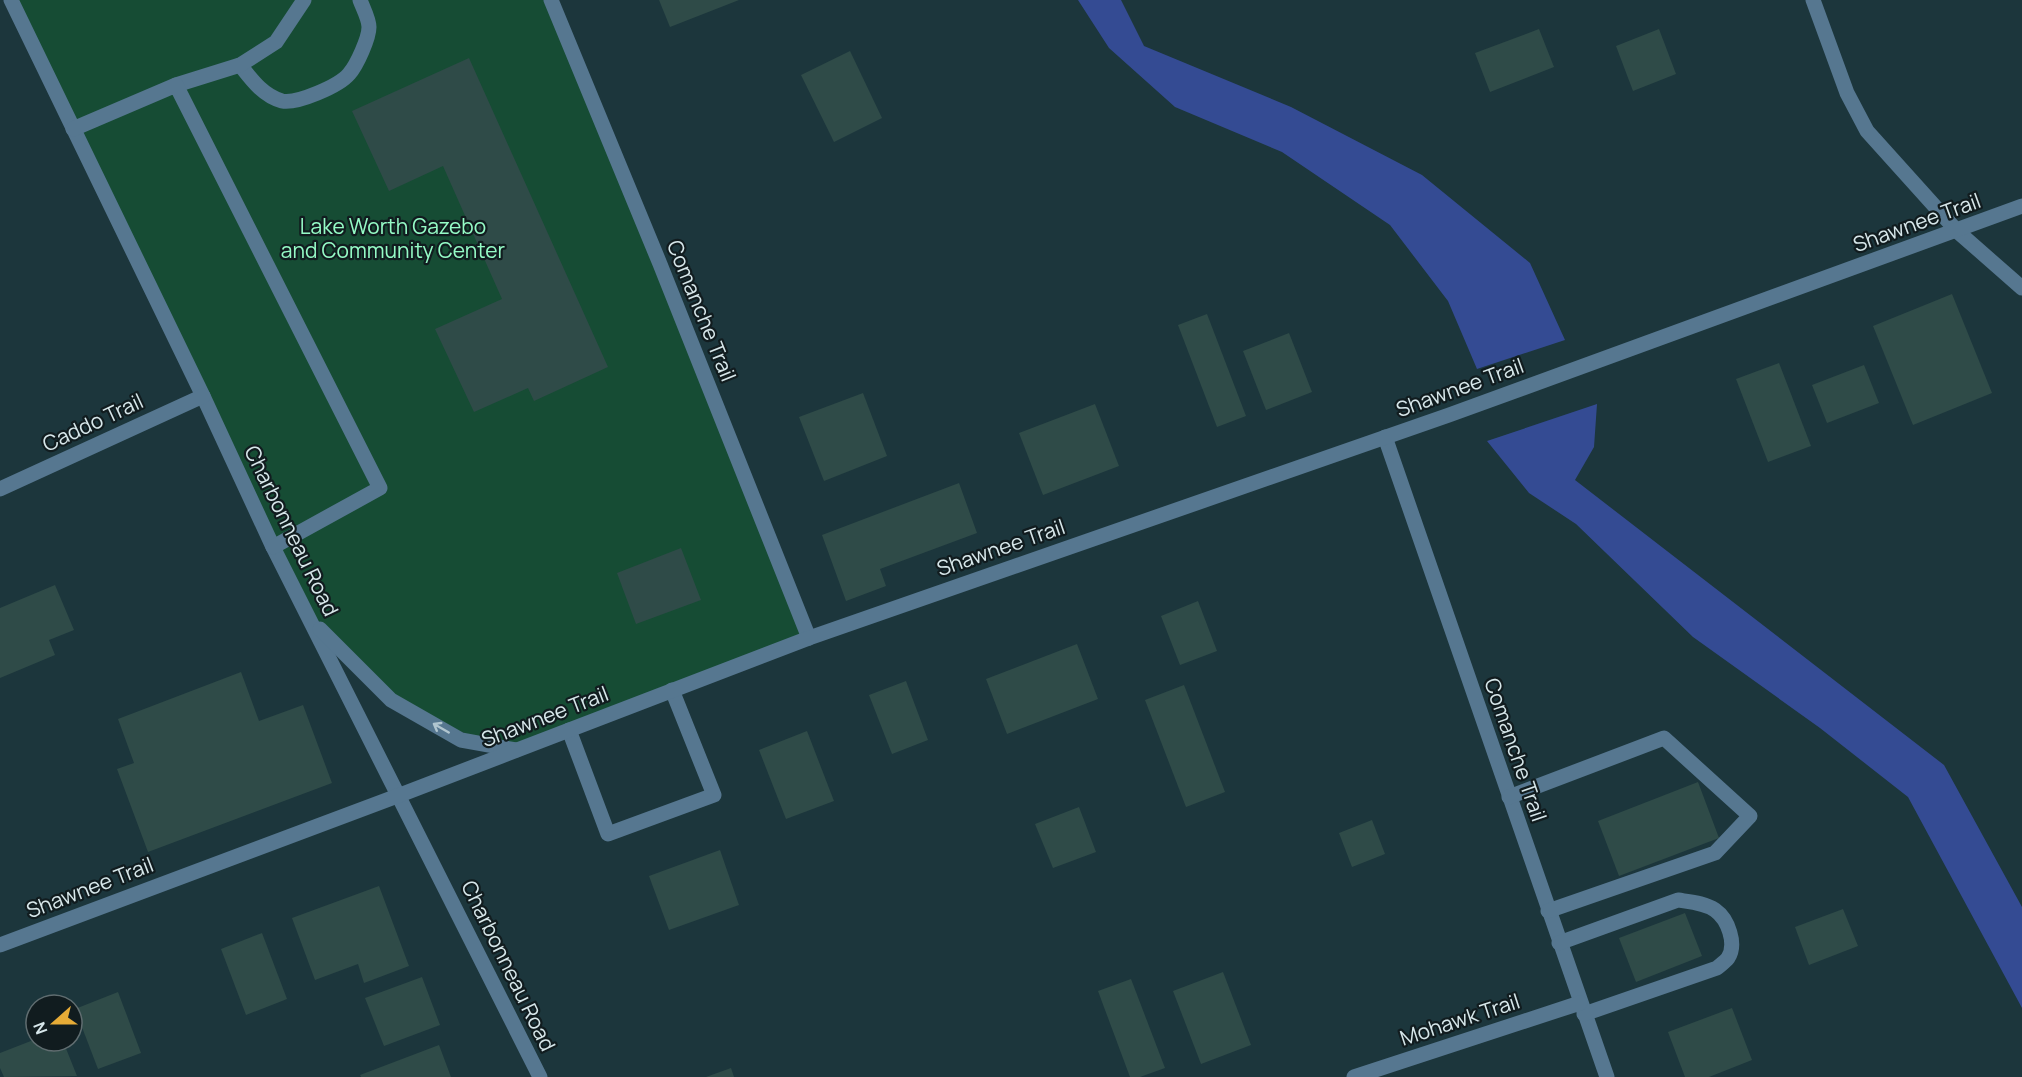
<svg xmlns="http://www.w3.org/2000/svg" width="2022" height="1077" viewBox="0 0 2022 1077" font-family="Manrope,sans-serif">
<style>
.green{fill:#164c34}
.water{fill:#344b93}
.building{fill:#2f4b48}
.lines{fill:none;stroke-linecap:round;stroke-linejoin:round}
.minor{stroke:#567790;stroke-width:15}
.oneway{stroke:#b0c5cf}
.labels{text-anchor:middle;stroke-width:4.5;stroke-linejoin:round;paint-order:stroke}
.street-label{font-size:21px;fill:#d7e7ea;stroke:#111c1f}
.park-label{font-size:21px;fill:#95fbc6;stroke:#111c1f}
</style>
<rect width="100%" height="100%" fill="#1c363c"/>
<!-- green -->
<path class="green" d="M 12,0 L 554,0 L 809,638 L 516,750 L 426,720 L 353,662 L 309,618 Z"/>
<!-- water -->
<g class="water">
<path d="M 1078,0 L 1121,0 L 1144,46 L 1291,107 L 1422,175 L 1530,263 L 1565,340 L 1477,369 L 1448,301 L 1390,225 L 1282,152 L 1175,107 L 1109,48 Z"/>
<path d="M 1597,404 L 1594,447 L 1575,480 L 1944,765 L 2022,907 L 2022,1008 L 1908,797 L 1820,728 L 1693,637 L 1576,524 L 1529,493 L 1487,441 Z"/>
</g>
<!-- building -->
<g class="building">
<path d="M 659,0 L 739,0 L 670,27 Z"/>
<path d="M 1539,29 L 1554,67 L 1490,92 L 1475,53 Z"/>
<path d="M 1659,29 L 1676,74 L 1633,91 L 1616,46 Z"/>
<path d="M 850,51 L 882,118 L 834,142 L 801,75 Z"/>
<path d="M 469,58 L 608,367 L 534,401 L 528,388 L 474,412 L 435,329 L 502,299 L 443,166 L 389,191 L 352,111 Z"/>
<path d="M 1952,294 L 1992,393 L 1913,425 L 1873,326 Z"/>
<path d="M 1207,314 L 1246,416 L 1217,427 L 1178,325 Z"/>
<path d="M 1289,333 L 1312,392 L 1266,410 L 1243,351 Z"/>
<path d="M 1779,363 L 1811,446 L 1768,462 L 1736,379 Z"/>
<path d="M 1864,365 L 1879,403 L 1827,423 L 1812,385 Z"/>
<path d="M 863,393 L 887,456 L 824,481 L 799,417 Z"/>
<path d="M 1095,404 L 1119,466 L 1043,495 L 1019,433 Z"/>
<path d="M 959,483 L 977,533 L 880,569 L 886,586 L 846,601 L 822,535 Z"/>
<path d="M 681,548 L 701,600 L 636,624 L 617,573 Z"/>
<path d="M 55,585 L 74,630 L 49,640 L 55,655 L 0,678 L 0,608 Z"/>
<path d="M 1198,601 L 1217,651 L 1180,665 L 1161,616 Z"/>
<path d="M 1077,644 L 1098,699 L 1007,734 L 986,679 Z"/>
<path d="M 241,672 L 259,721 L 303,705 L 332,783 L 148,852 L 117,769 L 134,763 L 118,719 Z"/>
<path d="M 906,681 L 928,740 L 892,754 L 869,695 Z"/>
<path d="M 1184,685 L 1225,792 L 1186,807 L 1145,700 Z"/>
<path d="M 807,731 L 834,801 L 786,819 L 759,750 Z"/>
<path d="M 1698,782 L 1719,838 L 1619,876 L 1598,821 Z"/>
<path d="M 1079,807 L 1096,852 L 1053,868 L 1035,824 Z"/>
<path d="M 1372,820 L 1385,854 L 1352,867 L 1339,833 Z"/>
<path d="M 720,850 L 739,905 L 669,930 L 649,876 Z"/>
<path d="M 379,886 L 409,966 L 364,983 L 358,964 L 315,980 L 292,918 Z"/>
<path d="M 1843,909 L 1858,946 L 1809,965 L 1795,927 Z"/>
<path d="M 1685,913 L 1702,956 L 1636,982 L 1619,938 Z"/>
<path d="M 262,933 L 287,999 L 246,1015 L 221,949 Z"/>
<path d="M 1223,972 L 1251,1045 L 1201,1064 L 1173,991 Z"/>
<path d="M 422,977 L 440,1025 L 384,1046 L 365,998 Z"/>
<path d="M 1131,979 L 1165,1068 L 1140,1077 L 1130,1077 L 1098,991 Z"/>
<path d="M 118,992 L 141,1053 L 98,1069 L 75,1009 Z"/>
<path d="M 1732,1008 L 1752,1060 L 1709,1077 L 1685,1077 L 1668,1032 Z"/>
<path d="M 36,1039 L 36,1041 L 63,1041 L 77,1076 L 4,1077 L 0,1068 L 0,1053 Z"/>
<path d="M 439,1045 L 451,1077 L 361,1077 L 360,1075 Z"/>
<path d="M 731,1068 L 734,1077 L 706,1077 Z"/>
</g>
<g class="lines">
<!-- minor -->
<g class="minor">
<path d="M 11,0 L 203,396 L 273,547 L 540,1077"/>
<path d="M 551,0 L 660,264 L 809,638"/>
<path d="M 1813,0 L 1847,93 L 1867,131 L 1957,231 L 2022,288"/>
<path d="M 240,65 C 251,79 263,96 282,101 C 297,104 339,86 349,74 C 357,65 369,38 369,27 C 369,19 363,8 360,0"/>
<path d="M 176,85 L 240,65 L 276,42 L 304,0"/>
<path d="M 73,129 L 176,85 L 380,488 L 273,547"/>
<path d="M 1385,437 L 1607,1077"/>
<path d="M 0,489 L 203,396"/>
<path d="M 320,629 L 391,700 L 461,740 L 516,750"/>
<path d="M 569,730 L 608,834 L 714,795 L 672,690"/>
<path d="M 1509,797 L 1664,738 L 1750,816 L 1715,853 L 1548,911"/>
<path d="M 1559,943 L 1678,900 C 1691,902 1705,903 1715,910 C 1728,919 1737,944 1728,958 C 1725,962 1720,965 1717,968 L 1584,1014"/>
<path d="M 0,945 L 400,795 L 809,638 L 1449,415 L 2022,206"/>
<path d="M 1354,1077 L 1580,1003"/>
</g>
</g>
<!-- one-way arrows -->
<defs><path id="oneway-shaft" d="M-6 0H5M1.5-3L5.5 0L1.5 3" fill="none" stroke-width="1.6" stroke-linecap="round" stroke-linejoin="round" transform="scale(1.5)"/></defs>
<use class="oneway" href="#oneway-shaft" transform="translate(441 728) rotate(-150)"/>
<g class="labels">
<!-- street labels -->
<g class="street-label">
<text transform="translate(1917 223) rotate(-20)" y="7">Shawnee Trail</text>
<text transform="translate(701 311) rotate(68)" y="7">Comanche Trail</text>
<text transform="translate(1460 388) rotate(-20)" y="7">Shawnee Trail</text>
<text transform="translate(93 423) rotate(-25)" y="7">Caddo Trail</text>
<text transform="translate(291 531) rotate(64)" y="7">Charbonneau Road</text>
<text transform="translate(1001 548) rotate(-19)" y="7">Shawnee Trail</text>
<text transform="translate(545 717) rotate(-21)" y="7">Shawnee Trail</text>
<text transform="translate(1515 750) rotate(71)" y="7">Comanche Trail</text>
<text transform="translate(90 888) rotate(-21)" y="7">Shawnee Trail</text>
<text transform="translate(508 966) rotate(64)" y="7">Charbonneau Road</text>
<text transform="translate(1460 1020) rotate(-18)" y="7">Mohawk Trail</text>
</g>
<!-- park labels -->
<g class="park-label">
<text x="393" y="234">Lake Worth Gazebo<tspan x="393" dy="24">and Community Center</tspan></text>
</g>
</g>
<!-- north arrow -->
<g transform="translate(54 1023) rotate(249)"><circle r="28" fill="#111c1f" stroke="#606d70" stroke-width="1.5"/>
<path d="M0-4.5L10 22L0 15L-10 22Z" fill="#e7ac37"/>
<text y="-9" font-size="16" font-weight="bold" text-anchor="middle" fill="#d7e7ea">N</text>
</g>
</svg>
